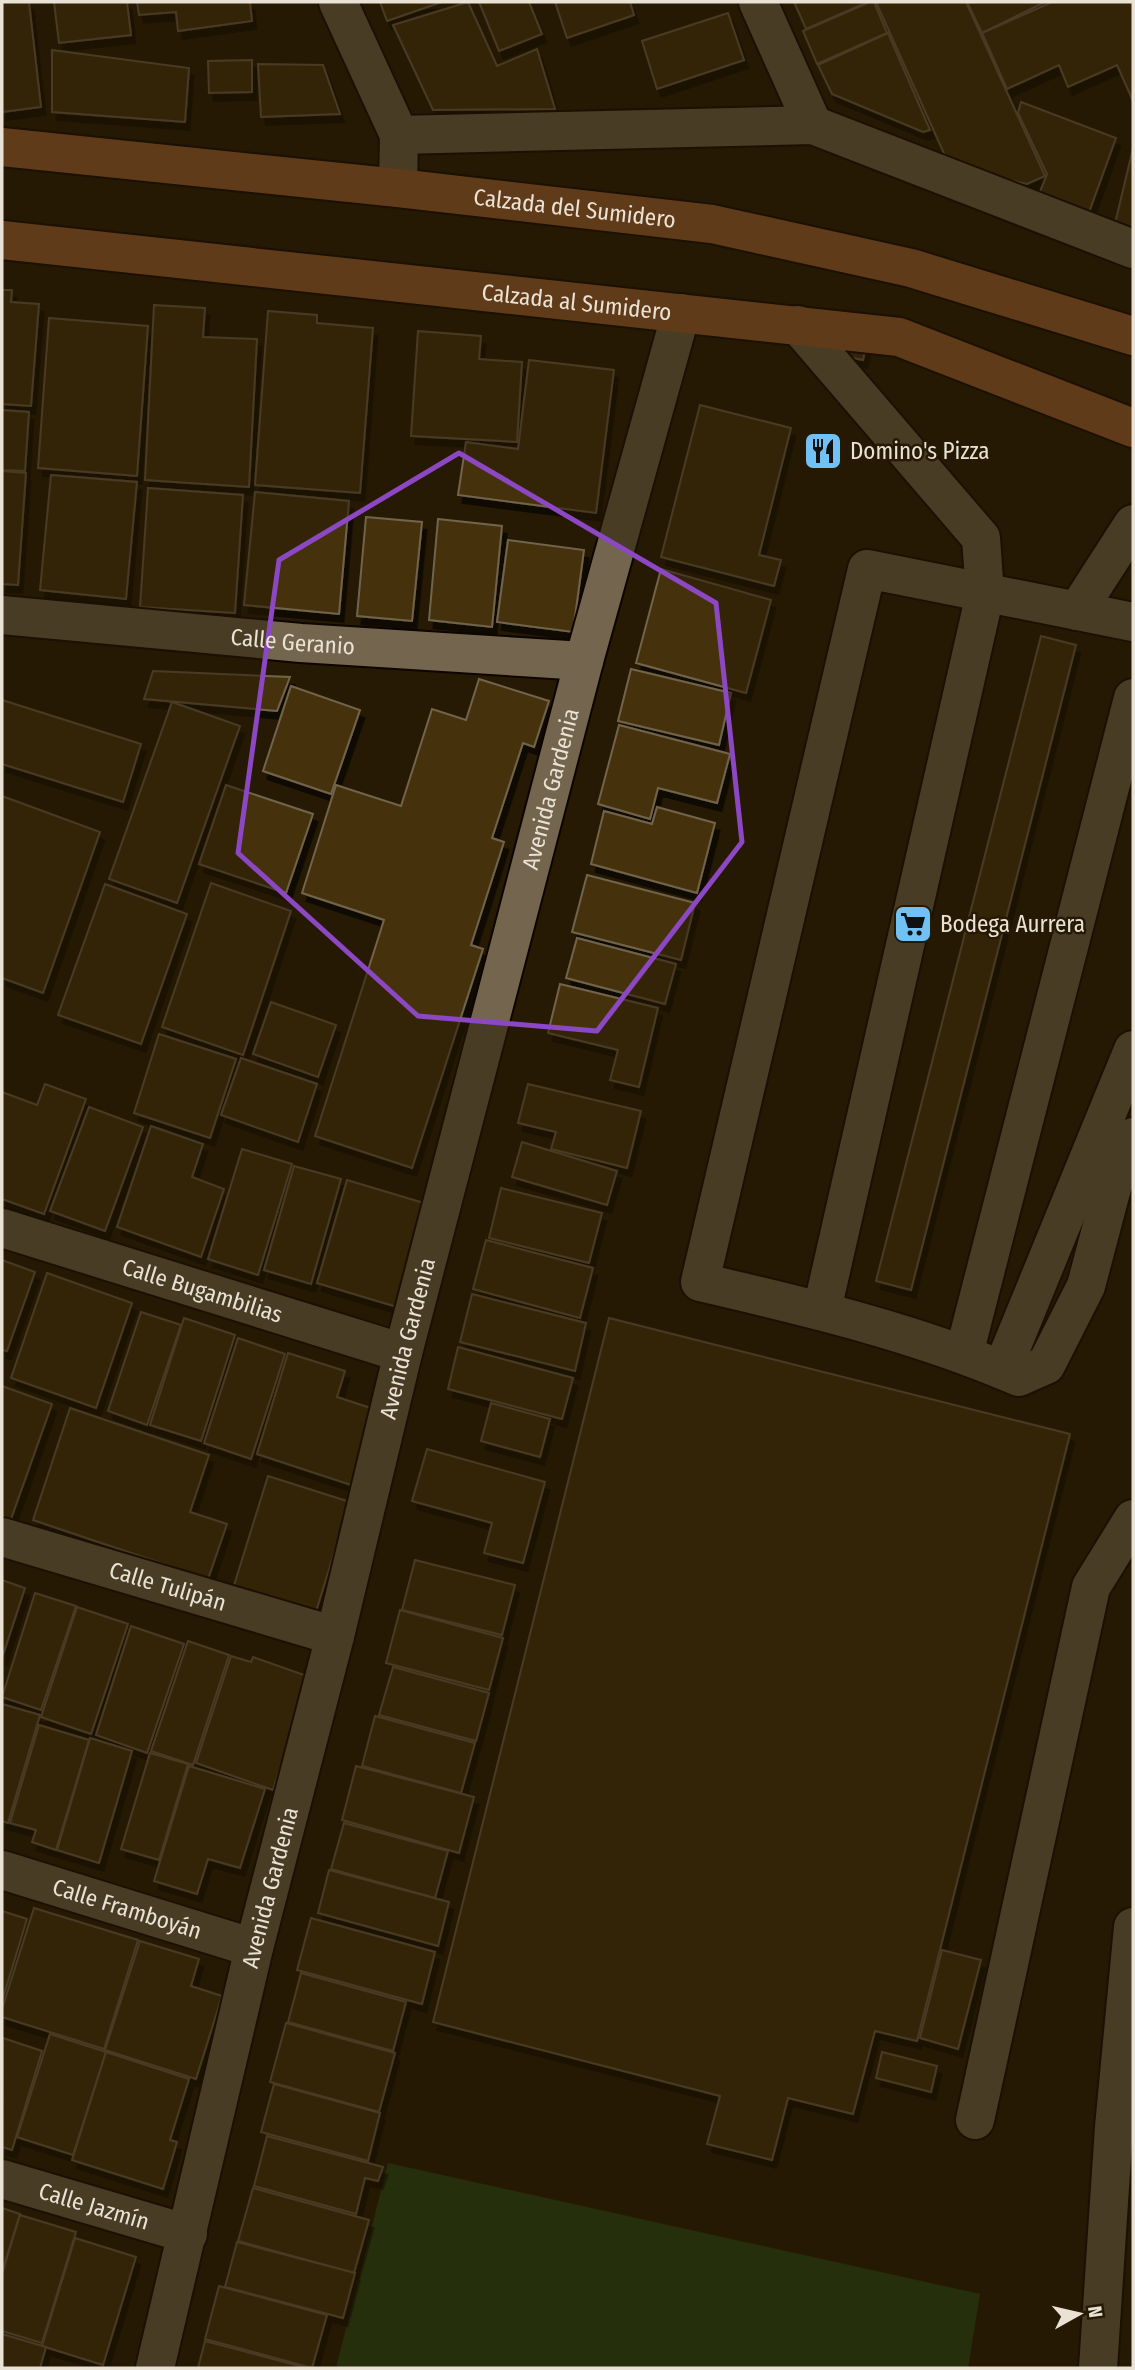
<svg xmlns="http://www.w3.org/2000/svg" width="1135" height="2370" viewBox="0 0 1135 2370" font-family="'Fira Sans Condensed',sans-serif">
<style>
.green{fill:#264a17}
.building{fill:#45330f;stroke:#72644c;stroke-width:2;filter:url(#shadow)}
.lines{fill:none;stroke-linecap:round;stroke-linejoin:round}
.minor-casing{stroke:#0e0500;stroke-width:42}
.major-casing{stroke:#0e0500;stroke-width:42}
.minor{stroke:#74664e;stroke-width:38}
.major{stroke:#a56434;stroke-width:38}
.marked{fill:none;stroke:#8c47c2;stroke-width:5;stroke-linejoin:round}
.labels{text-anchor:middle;stroke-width:5;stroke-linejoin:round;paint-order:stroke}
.street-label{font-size:23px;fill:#eae2d4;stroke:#261a04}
.poi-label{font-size:23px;fill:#eae2d4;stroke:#261a04;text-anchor:start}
</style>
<defs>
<filter id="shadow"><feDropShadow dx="4.5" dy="8" stdDeviation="0" flood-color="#0009"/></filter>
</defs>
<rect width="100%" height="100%" fill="#261a04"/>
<!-- green -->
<path class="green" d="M 388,2163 L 980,2294 L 968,2368 L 336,2368 Z"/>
<!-- building -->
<g class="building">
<path d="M 2,2 L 29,2 L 41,107 L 2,112 Z"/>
<path d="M 54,2 L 127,2 L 131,35 L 59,43 Z"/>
<path d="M 137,2 L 250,2 L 252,21 L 178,31 L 176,12 L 139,15 Z"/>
<path d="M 380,2 L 442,2 L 387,21 Z"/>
<path d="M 468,2 L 497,66 L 537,49 L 555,109 L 433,110 L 393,25 Z"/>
<path d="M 479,2 L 529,2 L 542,34 L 499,51 Z"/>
<path d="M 555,2 L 630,2 L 634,15 L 567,38 Z"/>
<path d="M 794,2 L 868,2 L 806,29 Z"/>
<path d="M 870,2 L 874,2 L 887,33 L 817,64 L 803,31 Z"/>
<path d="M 876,2 L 966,2 L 1045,176 L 1027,184 L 950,167 Z"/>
<path d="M 967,2 L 1045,2 L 982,33 Z"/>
<path d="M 1052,2 L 1133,2 L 1133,101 L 1117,65 L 1068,87 L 1059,65 L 1007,89 L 982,33 Z"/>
<path d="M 728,13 L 744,60 L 657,89 L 642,41 Z"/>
<path d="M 888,33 L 930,130 L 923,132 L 832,94 L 818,65 Z"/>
<path d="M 52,50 L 189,68 L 185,122 L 52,112 Z"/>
<path d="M 252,60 L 252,92 L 209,93 L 208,61 Z"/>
<path d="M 258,64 L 323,65 L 340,114 L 261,117 Z"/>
<path d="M 1021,102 L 1116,138 L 1084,226 L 1034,207 L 1047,174 L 1018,113 Z"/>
<path d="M 1133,148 L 1133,236 L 1113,232 Z"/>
<path d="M 2,290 L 12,290 L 11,302 L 39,304 L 31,406 L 2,404 Z"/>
<path d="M 154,305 L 205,308 L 203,337 L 257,339 L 249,487 L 145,480 Z"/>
<path d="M 268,311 L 317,315 L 317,323 L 373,328 L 360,493 L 255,485 Z"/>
<path d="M 49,318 L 148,326 L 137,476 L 38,468 Z"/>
<path d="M 418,331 L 481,336 L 479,359 L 522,362 L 517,442 L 411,436 Z"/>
<path d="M 867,341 L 863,360 L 828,353 Z"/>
<path d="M 529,360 L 614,370 L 596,513 L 458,495 L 466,442 L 518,449 Z"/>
<path d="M 700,405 L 791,428 L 759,555 L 781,560 L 774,586 L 661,557 Z"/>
<path d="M 2,410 L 29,412 L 25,471 L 2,470 Z"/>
<path d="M 2,471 L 26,473 L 18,585 L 2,584 Z"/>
<path d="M 51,475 L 137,482 L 126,599 L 40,590 Z"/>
<path d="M 148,488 L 243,495 L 235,613 L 140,607 Z"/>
<path d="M 255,492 L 349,501 L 339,614 L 244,605 Z"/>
<path d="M 366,517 L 422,522 L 412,621 L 357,616 Z"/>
<path d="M 438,519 L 502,526 L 492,627 L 429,620 Z"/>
<path d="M 508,540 L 584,550 L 573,632 L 497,622 Z"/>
<path d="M 661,569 L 771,600 L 746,693 L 636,663 Z"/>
<path d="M 1041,636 L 1076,645 L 911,1290 L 876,1281 Z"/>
<path d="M 631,669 L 731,693 L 719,745 L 618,721 Z"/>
<path d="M 153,671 L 290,677 L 277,711 L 144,699 Z"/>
<path d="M 479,679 L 549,701 L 534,747 L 523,743 L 492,838 L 504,842 L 471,945 L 483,949 L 412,1168 L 315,1136 L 384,920 L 302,893 L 336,785 L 401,806 L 432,709 L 466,720 Z"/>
<path d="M 291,686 L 360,710 L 331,794 L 263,771 Z"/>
<path d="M 2,700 L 141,744 L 123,802 L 2,764 Z"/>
<path d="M 172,702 L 240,726 L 177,903 L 109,879 Z"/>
<path d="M 619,725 L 730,754 L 717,803 L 658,788 L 650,819 L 598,804 Z"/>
<path d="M 226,785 L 313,814 L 286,893 L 199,864 Z"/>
<path d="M 2,796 L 100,832 L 43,993 L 2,978 Z"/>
<path d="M 657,807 L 715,823 L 697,893 L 591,864 L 604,811 L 652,824 Z"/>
<path d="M 587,875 L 695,903 L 681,960 L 572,932 Z"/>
<path d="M 211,883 L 291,911 L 243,1055 L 162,1027 Z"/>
<path d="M 105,884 L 187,914 L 141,1044 L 58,1015 Z"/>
<path d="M 577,938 L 676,964 L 665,1004 L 566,978 Z"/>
<path d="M 560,984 L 658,1008 L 639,1087 L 610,1080 L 618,1050 L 548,1033 Z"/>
<path d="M 271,1002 L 336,1025 L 318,1077 L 253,1054 Z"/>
<path d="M 159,1034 L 236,1059 L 210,1138 L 134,1113 Z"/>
<path d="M 241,1058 L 317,1084 L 298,1142 L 221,1115 Z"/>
<path d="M 45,1084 L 86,1099 L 44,1214 L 2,1199 L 2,1092 L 37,1105 Z"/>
<path d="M 528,1084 L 641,1111 L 627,1168 L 551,1149 L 556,1132 L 518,1123 Z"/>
<path d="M 89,1107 L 143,1127 L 105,1231 L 50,1211 Z"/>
<path d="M 151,1126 L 203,1144 L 192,1177 L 224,1189 L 201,1257 L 117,1227 Z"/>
<path d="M 522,1142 L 617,1171 L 607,1205 L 512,1177 Z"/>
<path d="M 242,1149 L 292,1164 L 258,1275 L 208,1259 Z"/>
<path d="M 294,1166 L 341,1179 L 311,1284 L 264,1270 Z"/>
<path d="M 347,1180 L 427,1204 L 397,1307 L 317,1283 Z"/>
<path d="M 501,1188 L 602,1213 L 589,1263 L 489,1238 Z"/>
<path d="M 486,1240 L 593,1268 L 580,1318 L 473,1289 Z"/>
<path d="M 2,1260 L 35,1272 L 7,1351 L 2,1350 Z"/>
<path d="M 47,1273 L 132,1303 L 96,1408 L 11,1378 Z"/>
<path d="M 472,1294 L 586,1323 L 575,1371 L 460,1342 Z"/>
<path d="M 141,1312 L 181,1325 L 147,1425 L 108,1411 Z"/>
<path d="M 184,1318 L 235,1335 L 201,1441 L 150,1425 Z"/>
<path d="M 609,1318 L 1070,1434 L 917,2041 L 875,2031 L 853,2114 L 788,2098 L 772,2160 L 707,2144 L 720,2096 L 433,2022 Z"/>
<path d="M 238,1338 L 285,1354 L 251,1459 L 204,1443 Z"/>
<path d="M 458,1347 L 573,1378 L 562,1419 L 448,1389 Z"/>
<path d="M 288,1353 L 345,1371 L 337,1397 L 374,1409 L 351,1485 L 257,1454 Z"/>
<path d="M 2,1386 L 52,1404 L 11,1519 L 2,1516 Z"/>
<path d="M 491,1403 L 550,1419 L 540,1457 L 481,1441 Z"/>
<path d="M 70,1408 L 209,1455 L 190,1512 L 227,1524 L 208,1579 L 33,1520 Z"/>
<path d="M 427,1449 L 545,1482 L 523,1563 L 484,1553 L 492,1523 L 412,1501 Z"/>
<path d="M 268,1476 L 350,1502 L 313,1621 L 231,1595 Z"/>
<path d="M 415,1560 L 515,1585 L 502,1635 L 402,1610 Z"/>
<path d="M 2,1580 L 25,1588 L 2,1658 Z"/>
<path d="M 35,1593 L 76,1606 L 41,1710 L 2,1697 Z"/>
<path d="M 77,1607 L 128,1624 L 91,1734 L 41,1717 Z"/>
<path d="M 400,1610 L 503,1638 L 489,1690 L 386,1663 Z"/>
<path d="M 131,1626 L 184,1644 L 147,1753 L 96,1735 Z"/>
<path d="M 188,1641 L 229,1655 L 193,1765 L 151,1751 Z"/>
<path d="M 231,1656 L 251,1662 L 253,1657 L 310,1677 L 273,1790 L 196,1763 Z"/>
<path d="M 393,1667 L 489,1693 L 476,1741 L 379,1715 Z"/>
<path d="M 2,1704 L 40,1715 L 8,1823 L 2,1821 Z"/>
<path d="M 375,1716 L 475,1743 L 461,1793 L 362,1766 Z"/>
<path d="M 39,1725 L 89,1740 L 56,1850 L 32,1842 L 36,1830 L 10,1823 Z"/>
<path d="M 90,1738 L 132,1751 L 99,1863 L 57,1850 Z"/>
<path d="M 150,1753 L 188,1764 L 159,1860 L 121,1849 Z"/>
<path d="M 189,1766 L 265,1789 L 240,1868 L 208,1859 L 197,1894 L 154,1881 Z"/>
<path d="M 356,1766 L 474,1797 L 459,1853 L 342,1820 Z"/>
<path d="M 344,1823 L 448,1851 L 435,1898 L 331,1869 Z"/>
<path d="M 329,1870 L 449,1902 L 438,1946 L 318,1913 Z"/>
<path d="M 34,1908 L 138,1940 L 104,2049 L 2,2017 L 2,2009 Z"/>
<path d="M 2,1911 L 27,1919 L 2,2001 Z"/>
<path d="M 311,1918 L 435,1952 L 422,2004 L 297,1970 Z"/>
<path d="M 140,1941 L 199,1959 L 191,1986 L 222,1996 L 196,2079 L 105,2050 Z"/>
<path d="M 942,1950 L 981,1960 L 958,2049 L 920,2038 Z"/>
<path d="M 301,1973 L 406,2002 L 393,2051 L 288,2022 Z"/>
<path d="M 286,2023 L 395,2053 L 379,2112 L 270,2082 Z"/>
<path d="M 50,2034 L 106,2052 L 73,2155 L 17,2137 Z"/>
<path d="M 3,2038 L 42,2051 L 12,2150 L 2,2147 Z"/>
<path d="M 106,2052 L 189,2079 L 170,2140 L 177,2142 L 163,2189 L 72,2160 Z"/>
<path d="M 882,2052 L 937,2066 L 931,2092 L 876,2078 Z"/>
<path d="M 274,2084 L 380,2113 L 368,2161 L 261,2132 Z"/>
<path d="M 267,2136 L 383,2167 L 378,2181 L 365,2178 L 356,2214 L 254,2186 Z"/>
<path d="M 253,2188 L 369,2220 L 354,2273 L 238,2241 Z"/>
<path d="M 2,2208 L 20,2214 L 2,2272 Z"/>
<path d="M 20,2215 L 76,2232 L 42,2343 L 2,2331 L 2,2274 Z"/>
<path d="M 75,2238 L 136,2257 L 103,2365 L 42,2346 Z"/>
<path d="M 237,2242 L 355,2273 L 343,2318 L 225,2287 Z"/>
<path d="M 219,2286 L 327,2315 L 312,2368 L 205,2339 Z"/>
<path d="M 2,2334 L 46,2347 L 40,2368 L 2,2368 Z"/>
<path d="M 205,2341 L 307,2368 L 198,2368 Z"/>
</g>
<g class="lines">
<defs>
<g id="minor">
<path d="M 338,2 L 399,135 L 398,188"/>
<path d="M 758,2 L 813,125"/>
<path d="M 399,135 L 813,125 L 1133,249"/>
<path d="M 798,325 L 981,538 L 985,594 L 822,1310"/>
<path d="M 1077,611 L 1133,524"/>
<path id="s1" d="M 2,615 L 301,643 L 584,661"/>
<path d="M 1133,622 L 867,569 L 700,1282 C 808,1307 917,1333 1019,1377 L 1046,1365 L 1086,1286 L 1113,1184 L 1133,1137"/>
<path id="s2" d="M 2,1228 L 403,1353"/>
<path d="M 964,1354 L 1133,698"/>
<path d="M 1002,1370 L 1133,1050"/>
<path id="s3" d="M 2,1537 L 335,1636"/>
<path id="s4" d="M 2,1870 L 254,1948"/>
<path d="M 975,2120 L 1091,1587 L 1133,1519"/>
<path id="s5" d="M 2,2179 L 188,2234"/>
<path id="s6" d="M 155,2368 L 254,1948 L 335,1636 L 403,1353 L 584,661 L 681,313"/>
<path d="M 1098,2368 L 1114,2127 L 1133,1927"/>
</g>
<g id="major">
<path id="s7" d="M 2,147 L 398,188 L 712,224 L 911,268 L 1133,336"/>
<path id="s8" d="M 2,240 L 899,337 L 1133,428"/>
</g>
</defs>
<!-- minor casing -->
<use href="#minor" class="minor-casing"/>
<!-- major casing -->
<use href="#major" class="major-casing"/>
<!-- minor -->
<use href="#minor" class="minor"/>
<!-- major -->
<use href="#major" class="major"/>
</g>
<!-- marked area -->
<path d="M0 0H1135V2370H0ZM 459,453 L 716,603 L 742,842 L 597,1031 L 418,1016 L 238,853 L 279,560 Z" fill="#261a04" fill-opacity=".55" fill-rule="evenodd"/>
<path class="marked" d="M 459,453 L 716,603 L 742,842 L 597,1031 L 418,1016 L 238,853 L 279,560 Z"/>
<!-- icons -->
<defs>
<symbol id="restaurant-square" viewBox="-11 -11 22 22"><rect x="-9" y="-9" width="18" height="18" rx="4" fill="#71c1f5" stroke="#261a04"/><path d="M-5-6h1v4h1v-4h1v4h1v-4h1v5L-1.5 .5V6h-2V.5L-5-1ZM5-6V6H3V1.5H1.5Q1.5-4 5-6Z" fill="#111"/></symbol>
<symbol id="supermarket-square" viewBox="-11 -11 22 22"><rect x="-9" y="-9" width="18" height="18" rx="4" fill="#71c1f5" stroke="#261a04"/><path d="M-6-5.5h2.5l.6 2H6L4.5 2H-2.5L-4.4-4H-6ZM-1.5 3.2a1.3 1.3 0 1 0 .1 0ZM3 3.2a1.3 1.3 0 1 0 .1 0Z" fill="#111"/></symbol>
</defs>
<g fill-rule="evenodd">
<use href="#restaurant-square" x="801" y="429" width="44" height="44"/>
<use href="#supermarket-square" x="891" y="902" width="44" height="44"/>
</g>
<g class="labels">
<!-- street labels -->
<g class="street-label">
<text dy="8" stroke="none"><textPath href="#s7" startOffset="576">Calzada del Sumidero</textPath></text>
<text dy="8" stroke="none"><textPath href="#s8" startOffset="578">Calzada al Sumidero</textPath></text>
<text dy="8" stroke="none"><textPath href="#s1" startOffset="292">Calle Geranio</textPath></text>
<text dy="8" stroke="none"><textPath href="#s6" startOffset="1628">Avenida Gardenia</textPath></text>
<text dy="8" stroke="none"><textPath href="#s2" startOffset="210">Calle Bugambilias</textPath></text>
<text dy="8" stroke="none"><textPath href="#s6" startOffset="1060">Avenida Gardenia</textPath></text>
<text dy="8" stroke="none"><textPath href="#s3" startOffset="173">Calle Tulipán</textPath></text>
<text dy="8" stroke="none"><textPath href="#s6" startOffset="494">Avenida Gardenia</textPath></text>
<text dy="8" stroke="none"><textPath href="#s4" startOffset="131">Calle Framboyán</textPath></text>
<text dy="8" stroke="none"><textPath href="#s5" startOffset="96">Calle Jazmín</textPath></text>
</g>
<!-- poi labels -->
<g class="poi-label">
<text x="850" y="459">Domino's Pizza</text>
<text x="940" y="932">Bodega Aurrera</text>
</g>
</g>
<!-- border -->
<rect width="1135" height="2370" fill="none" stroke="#eae2d4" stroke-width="7"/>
<!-- north arrow -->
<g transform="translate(1079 2314) rotate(82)" stroke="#261a04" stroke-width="5" paint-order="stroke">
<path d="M0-5L12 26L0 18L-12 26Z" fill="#eae2d4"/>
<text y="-10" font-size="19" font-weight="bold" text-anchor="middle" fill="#eae2d4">N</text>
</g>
</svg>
